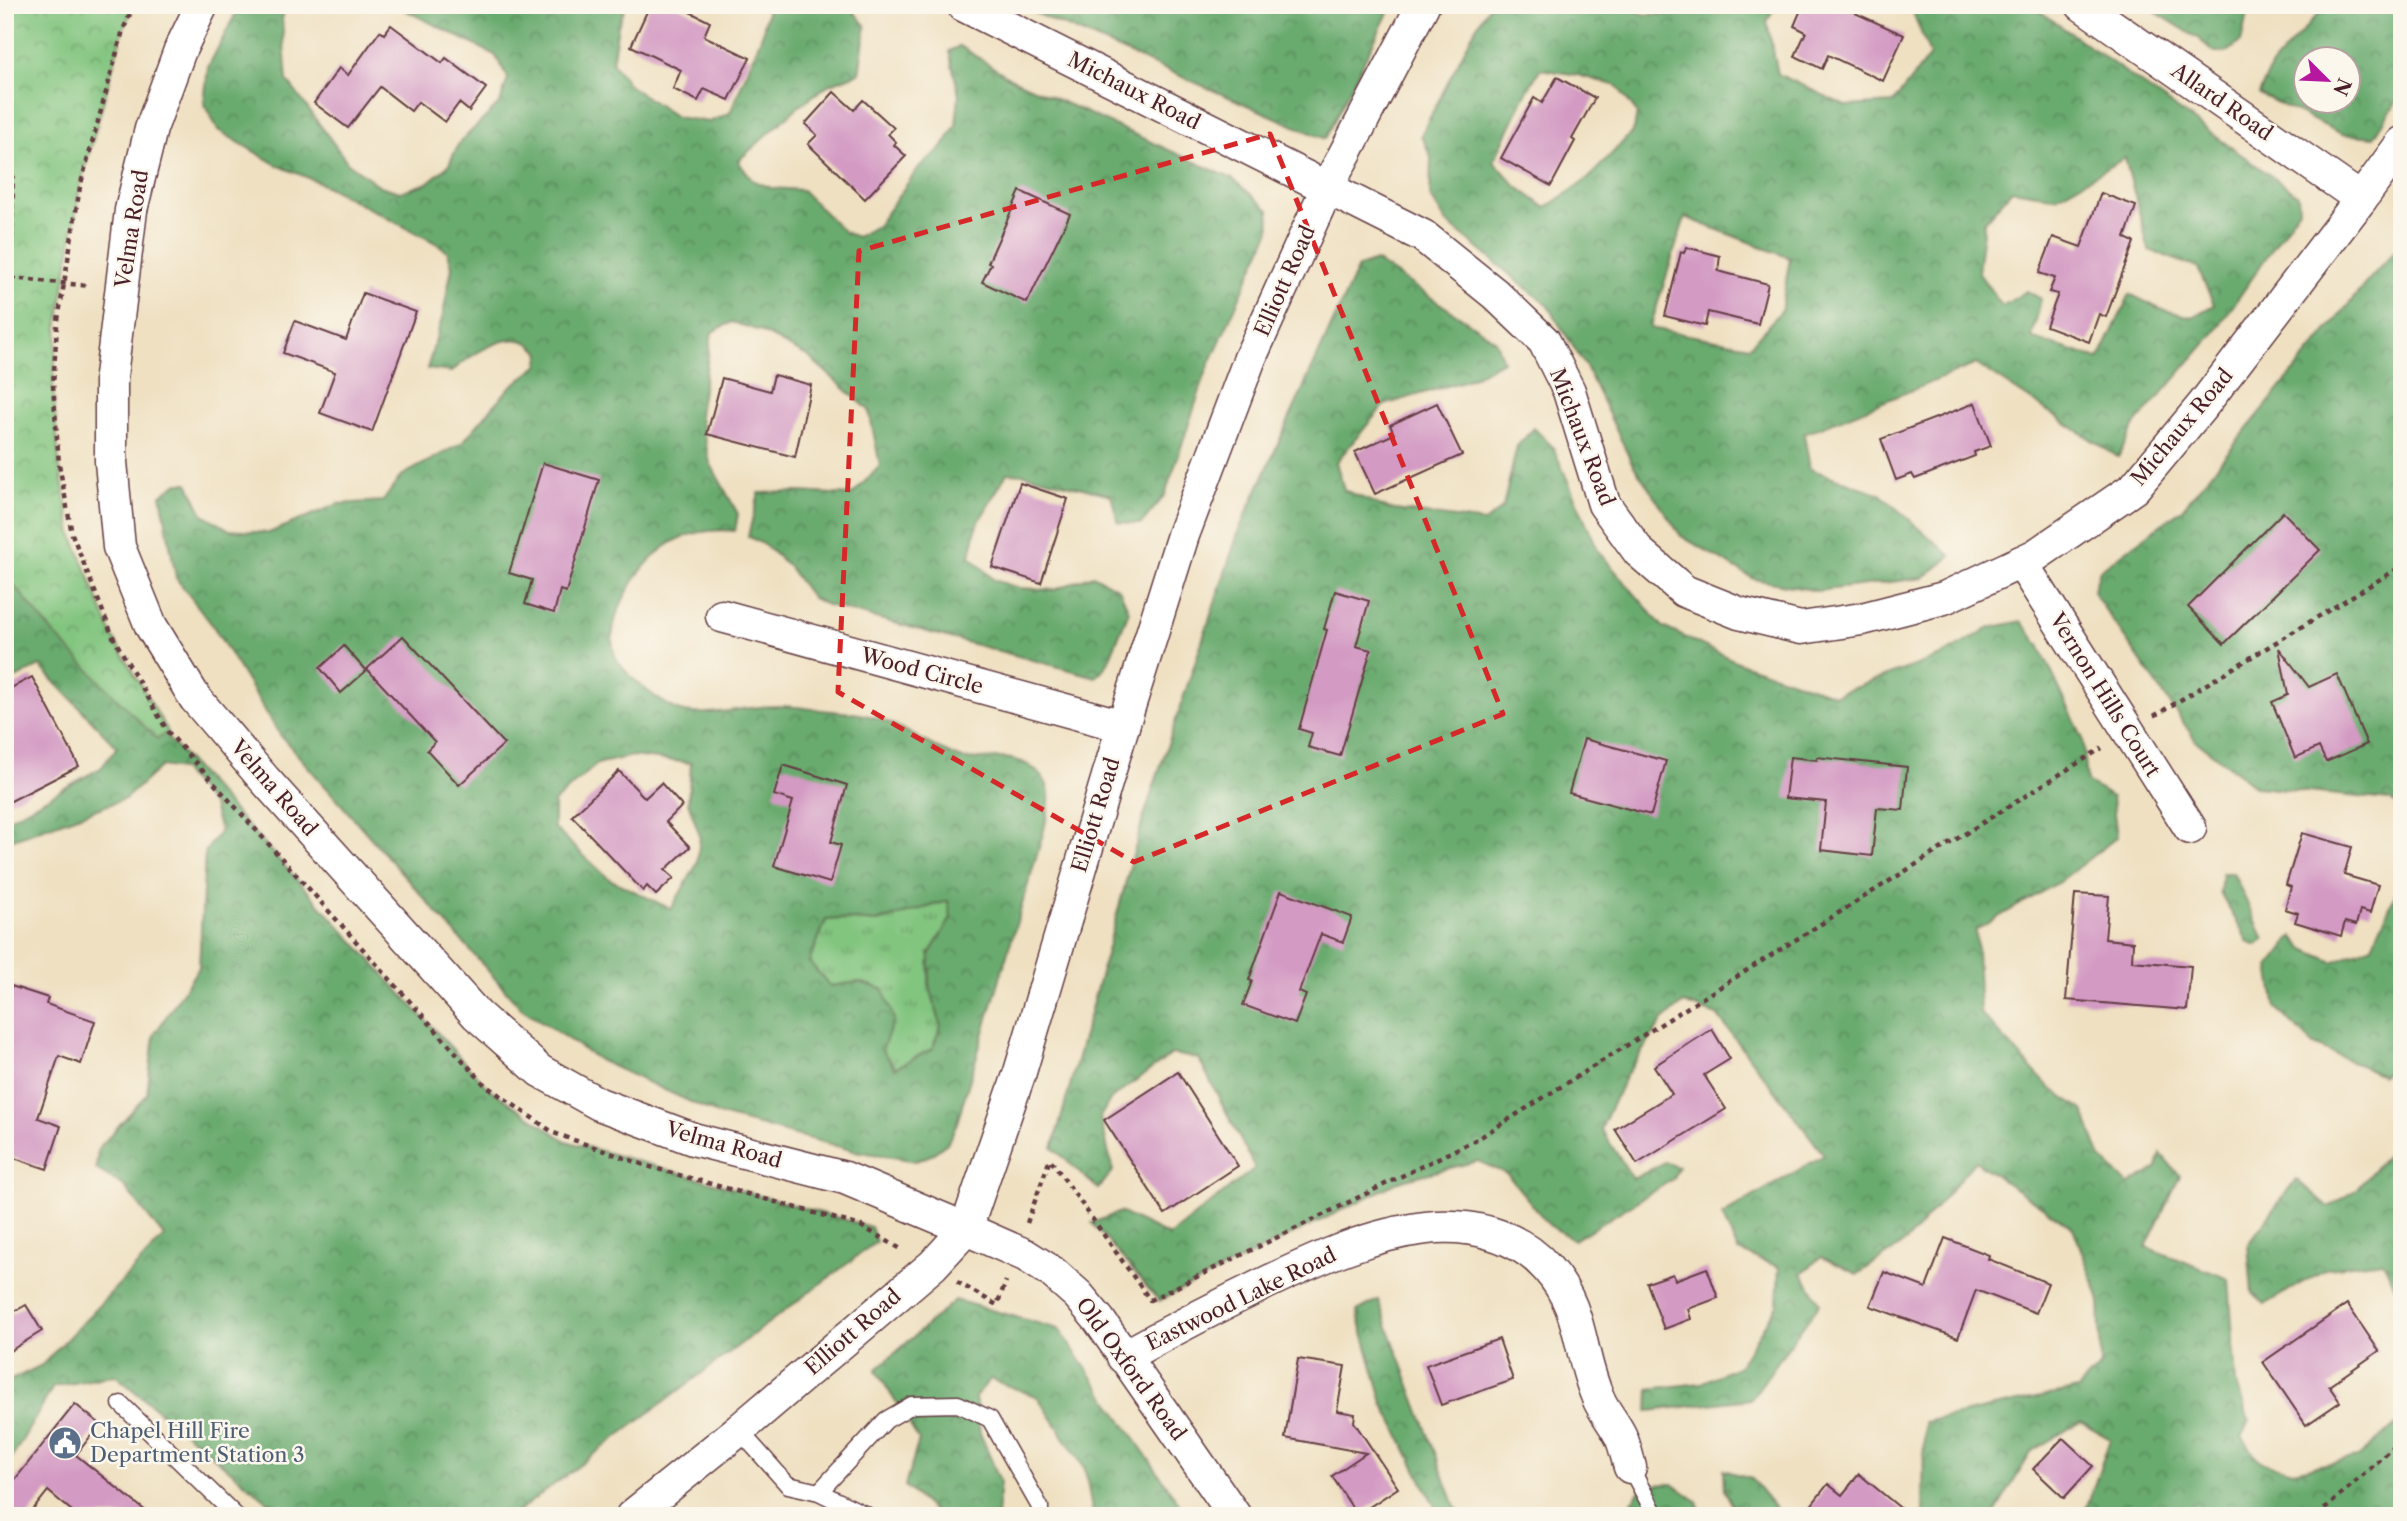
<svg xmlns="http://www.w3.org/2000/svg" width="2407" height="1521" viewBox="0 0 2407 1521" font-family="'Libre Caslon Text',serif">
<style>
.grass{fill:url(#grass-tufts);stroke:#667255;stroke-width:2}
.forest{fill:url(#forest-crowns);stroke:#5a644c;stroke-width:2;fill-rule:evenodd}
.park{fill:url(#park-crowns);stroke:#667255;stroke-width:2}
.building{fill:#d39ac3}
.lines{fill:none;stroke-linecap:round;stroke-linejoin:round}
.lane-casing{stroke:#633c42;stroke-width:19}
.street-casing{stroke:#633c42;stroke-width:35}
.path{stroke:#633c42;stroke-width:4.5;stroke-dasharray:5 5;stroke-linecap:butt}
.lane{stroke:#fff;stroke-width:16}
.street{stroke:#fff;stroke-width:32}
.marked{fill:none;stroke:#d62828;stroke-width:5;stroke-dasharray:14 9;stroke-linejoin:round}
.labels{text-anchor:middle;stroke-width:5;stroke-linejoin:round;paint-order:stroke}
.street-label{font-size:21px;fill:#4a1f2b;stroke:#fbf7ec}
.service-label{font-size:21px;fill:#4e5e75;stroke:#fbf7ec;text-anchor:start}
</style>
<defs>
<pattern id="grass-tufts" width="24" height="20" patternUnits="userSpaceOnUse" patternTransform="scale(1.75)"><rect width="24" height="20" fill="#82c57f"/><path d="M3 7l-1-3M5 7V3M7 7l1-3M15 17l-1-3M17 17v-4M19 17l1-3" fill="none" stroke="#6c9f68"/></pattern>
<pattern id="forest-crowns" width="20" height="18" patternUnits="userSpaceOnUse" patternTransform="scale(1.75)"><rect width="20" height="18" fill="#69aa6e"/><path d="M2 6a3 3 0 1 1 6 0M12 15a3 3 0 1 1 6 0" fill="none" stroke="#588a5b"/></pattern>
<pattern id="park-crowns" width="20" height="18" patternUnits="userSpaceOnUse" patternTransform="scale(1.75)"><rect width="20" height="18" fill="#82c57f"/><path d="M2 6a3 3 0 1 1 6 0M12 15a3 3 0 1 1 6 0" fill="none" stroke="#6c9f68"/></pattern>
</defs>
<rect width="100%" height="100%" fill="#fbf7ec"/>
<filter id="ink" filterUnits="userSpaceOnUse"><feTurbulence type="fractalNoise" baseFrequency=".0143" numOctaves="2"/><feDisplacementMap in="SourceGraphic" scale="14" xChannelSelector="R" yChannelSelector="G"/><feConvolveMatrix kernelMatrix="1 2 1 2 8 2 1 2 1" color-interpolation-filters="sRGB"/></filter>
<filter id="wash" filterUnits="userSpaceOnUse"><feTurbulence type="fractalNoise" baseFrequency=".00686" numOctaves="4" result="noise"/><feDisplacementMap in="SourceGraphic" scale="28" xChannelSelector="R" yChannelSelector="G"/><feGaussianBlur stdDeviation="1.57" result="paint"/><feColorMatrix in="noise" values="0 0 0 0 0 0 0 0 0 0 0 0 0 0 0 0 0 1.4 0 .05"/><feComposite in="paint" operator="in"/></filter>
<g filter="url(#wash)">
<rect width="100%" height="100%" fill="#efe0c1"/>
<!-- grass -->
<path class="grass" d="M 948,901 L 951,918 L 930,953 L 929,983 L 941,1026 L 932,1049 L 896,1068 L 881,1050 L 894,1019 L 859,982 L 830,986 L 809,962 L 826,920 L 840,919 L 877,922 Z"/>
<!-- forest -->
<g class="forest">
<path d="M 5,5 L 68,184 L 44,387 L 62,540 L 108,640 L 170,741 L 488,1088 L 566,1141 L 871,1227 L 876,1242 L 512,1516 L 276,1516 L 272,1505 L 115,1375 L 53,1387 L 5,1470 L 5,1383 L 42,1365 L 164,1237 L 124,1186 L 96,1169 L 98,1149 L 147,1094 L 154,1035 L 199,967 L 205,852 L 220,831 L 213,806 L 181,769 L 161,766 L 125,799 L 5,842 L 5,821 L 101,768 L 117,747 L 40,666 L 5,683 L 5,631 L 14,616 L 5,605 Z"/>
<path d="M 240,5 L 286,5 L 282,19 L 287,80 L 348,163 L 380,186 L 400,192 L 427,183 L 448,166 L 459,143 L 500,103 L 508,78 L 495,55 L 395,5 L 626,5 L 618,26 L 612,62 L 630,86 L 676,117 L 709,122 L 730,113 L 762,35 L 768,7 L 848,5 L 866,26 L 859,73 L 828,85 L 798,107 L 738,161 L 752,180 L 771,188 L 802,190 L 844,232 L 857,237 L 877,226 L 920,166 L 942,148 L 956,125 L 959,95 L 949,51 L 960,46 L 1012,79 L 1233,179 L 1269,210 L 1270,230 L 1207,370 L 1165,495 L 1141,524 L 1118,522 L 1111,495 L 1025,474 L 1007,473 L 977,525 L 970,556 L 994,580 L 1019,588 L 1054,590 L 1093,575 L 1119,589 L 1129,611 L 1107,665 L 1096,677 L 827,605 L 812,598 L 788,566 L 767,547 L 748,536 L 759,493 L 799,492 L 852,495 L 880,466 L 869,410 L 809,357 L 760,331 L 732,322 L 712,332 L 699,414 L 710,463 L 738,514 L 735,531 C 712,528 684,533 665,547 C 638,567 605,618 614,652 C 618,671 666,709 685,712 C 716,717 748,705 780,706 C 797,706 815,710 832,711 C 844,713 858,712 869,716 C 902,724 928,747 960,758 C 973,762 989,757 1002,758 C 1027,759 1052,775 1049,803 C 1048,814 1045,824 1043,834 L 956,1126 L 947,1143 L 931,1155 L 916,1161 L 855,1151 L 717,1114 L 601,1061 L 521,1008 L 280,735 L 213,626 L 176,578 L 161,495 L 178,483 L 188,483 L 203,514 L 230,530 L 269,533 L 338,504 L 383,501 L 401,476 L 462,443 L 510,387 L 538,366 L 541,353 C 536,349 532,345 527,342 C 504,331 467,358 451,372 L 427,369 L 443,315 L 452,267 L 448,252 L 438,244 L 316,181 L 277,165 L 218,130 L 204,103 L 208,67 ZM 632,756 L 691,763 L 688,802 L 700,836 L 697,864 L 671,909 L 609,879 L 554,828 L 554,802 L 597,764 ZM 948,901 L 951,918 L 930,953 L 929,983 L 941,1026 L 932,1049 L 895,1068 L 882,1050 L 894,1019 L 883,989 L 859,982 L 830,986 L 809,962 L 826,920 L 840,919 L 877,922 Z"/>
<path d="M 1017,5 L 1392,5 L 1325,139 Z"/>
<path d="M 1490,5 L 1616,5 L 1644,14 L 1675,15 L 1682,5 L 1775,5 L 1767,22 L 1778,74 L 1846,106 L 1893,103 L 1930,55 L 1910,5 L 2031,5 L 2298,195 L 2299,209 L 2216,331 L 2135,425 L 2118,457 L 1976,364 L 1804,434 L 1810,469 L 1880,494 L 1951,556 L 1923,578 L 1817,591 L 1754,579 L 1681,536 L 1632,463 L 1586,367 L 1547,305 L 1446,222 L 1430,196 L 1431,157 L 1421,135 L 1475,29 ZM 1540,69 L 1578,75 L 1617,86 L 1637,113 L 1634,130 L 1589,178 L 1546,208 L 1516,186 L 1494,161 L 1524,97 ZM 2125,158 L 2149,250 L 2198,268 L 2214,305 L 2192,317 L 2160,309 L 2130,294 L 2099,359 L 2032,338 L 2041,299 L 2027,291 L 2002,306 L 1978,272 L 1984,222 L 2012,190 L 2056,197 ZM 1685,217 L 1790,258 L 1781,311 L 1750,346 L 1650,328 Z"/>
<path d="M 2144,5 L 2249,5 L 2241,42 L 2226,53 L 2215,53 L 2199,39 Z"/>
<path d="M 2336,5 L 2402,5 L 2402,93 L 2374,137 L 2342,134 L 2259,94 L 2272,65 L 2320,12 ZM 2306,60 L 2348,60 L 2348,102 L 2306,102 Z"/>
<path d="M 2402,243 L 2402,807 L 2390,800 L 2256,787 L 2196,741 L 2093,592 L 2100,570 L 2182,509 L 2366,283 Z"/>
<path d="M 1376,261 L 1495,340 L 1503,361 L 1470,379 L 1384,405 L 1336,462 L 1344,490 L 1388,509 L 1485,522 L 1503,507 L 1517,446 L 1534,428 L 1553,447 L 1599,552 L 1663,627 L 1742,664 L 1835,695 L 1941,656 L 1990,628 L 2021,621 L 2039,645 L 2083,739 L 2087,782 L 2112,797 L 2117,837 L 2059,882 L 1976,930 L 1980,1013 L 2050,1088 L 2083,1110 L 2101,1158 L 2129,1185 L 2157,1168 L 2161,1154 L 2180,1176 L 2146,1247 L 2229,1279 L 2236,1383 L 2249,1421 L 2242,1436 L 2260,1462 L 2293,1471 L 2358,1457 L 2402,1420 L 2402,1516 L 2055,1516 L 2086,1509 L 2110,1439 L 2080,1422 L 2032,1451 L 1993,1516 L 1923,1516 L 1924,1422 L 2078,1389 L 2101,1365 L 2099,1297 L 2073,1228 L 1975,1161 L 1907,1241 L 1858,1274 L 1821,1257 L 1802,1273 L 1820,1303 L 1751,1399 L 1648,1411 L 1649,1389 L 1701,1383 L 1739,1366 L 1777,1305 L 1779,1267 L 1738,1251 L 1722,1215 L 1824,1155 L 1717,1015 L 1684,1003 L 1663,1020 L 1625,1077 L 1601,1129 L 1633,1179 L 1665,1162 L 1678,1167 L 1673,1179 L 1574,1240 L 1549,1225 L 1507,1174 L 1478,1161 L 1402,1180 L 1159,1301 L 1092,1223 L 1120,1212 L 1169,1236 L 1255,1168 L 1199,1059 L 1172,1054 L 1111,1099 L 1100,1117 L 1113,1171 L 1098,1189 L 1053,1148 L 1143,819 L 1239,530 L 1358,267 Z"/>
<path d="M 2222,873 L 2233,873 L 2264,939 L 2257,946 L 2248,942 L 2220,892 Z"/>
<path d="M 2402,880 L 2402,1058 L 2382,1075 L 2314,1045 L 2276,1008 L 2269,967 L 2293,936 L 2304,949 L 2333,962 L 2372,946 Z"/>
<path d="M 2402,1137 L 2402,1302 L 2383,1261 L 2328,1268 L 2265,1304 L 2252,1293 L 2248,1244 L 2296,1179 L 2328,1207 L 2357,1189 Z"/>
<path d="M 955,1300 L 1059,1329 L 1188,1516 L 1093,1516 L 1085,1469 L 1038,1397 L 990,1379 L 975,1397 L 980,1433 L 1000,1481 L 997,1516 L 939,1516 L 905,1486 L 919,1440 L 876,1370 Z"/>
<path d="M 1378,1300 L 1455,1506 L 1463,1516 L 1434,1516 L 1437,1511 L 1383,1403 L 1357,1311 Z"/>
<path d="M 1723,1470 L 1751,1478 L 1782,1516 L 1738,1516 L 1724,1489 Z"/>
<path d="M 1673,1484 L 1698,1502 L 1700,1516 L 1626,1516 L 1629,1504 L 1645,1485 Z"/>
</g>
<!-- park -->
<path class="park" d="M 5,5 L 134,5 L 123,30 L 80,187 L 58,326 L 53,385 L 59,464 L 72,534 L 113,637 L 168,732 L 157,739 L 52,632 L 5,574 Z"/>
<g id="blocks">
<!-- building -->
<g class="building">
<path d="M 650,5 L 676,5 L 710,22 L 704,36 L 750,58 L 729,100 L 704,89 L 698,101 L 673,89 L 681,70 L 631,46 Z"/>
<path d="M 1803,5 L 1859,5 L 1855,13 L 1904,35 L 1883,81 L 1828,55 L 1822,69 L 1795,56 L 1806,32 L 1794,26 Z"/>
<path d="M 391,25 L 442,63 L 446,58 L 486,88 L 469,111 L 459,103 L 445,122 L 418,102 L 411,111 L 380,87 L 348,128 L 314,103 L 339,68 L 348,75 L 380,31 L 384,34 Z"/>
<path d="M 1557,77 L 1595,98 L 1572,139 L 1575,141 L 1551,186 L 1501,158 L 1534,98 L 1542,103 Z"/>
<path d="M 834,92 L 854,110 L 863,100 L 894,128 L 888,134 L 896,142 L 894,145 L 906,156 L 865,199 L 808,144 L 817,135 L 805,124 Z"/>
<path d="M 1020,191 L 1070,214 L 1027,303 L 982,282 L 991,264 L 988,263 Z"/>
<path d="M 2101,193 L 2136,206 L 2125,238 L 2134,242 L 2106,317 L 2099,314 L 2089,342 L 2046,326 L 2058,294 L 2049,292 L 2055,278 L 2039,273 L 2053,237 L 2081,247 Z"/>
<path d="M 1686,247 L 1720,256 L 1718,271 L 1768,284 L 1758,324 L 1708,312 L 1705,326 L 1665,316 L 1681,252 L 1684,253 Z"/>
<path d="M 363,293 L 416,312 L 372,432 L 320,413 L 335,372 L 283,353 L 295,321 L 346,340 Z"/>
<path d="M 774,375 L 811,385 L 795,457 L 707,434 L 722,378 L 770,391 Z"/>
<path d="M 1437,403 L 1462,455 L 1375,494 L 1355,452 L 1394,434 L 1390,425 Z"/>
<path d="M 1975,403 L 1991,446 L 1974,452 L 1975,456 L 1915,479 L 1912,474 L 1896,480 L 1881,439 Z"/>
<path d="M 543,463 L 599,480 L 566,592 L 560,590 L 554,613 L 525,604 L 532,580 L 509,573 Z"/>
<path d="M 1020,483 L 1068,499 L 1041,583 L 992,567 Z"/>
<path d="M 2283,512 L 2320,550 L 2224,644 L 2188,607 Z"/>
<path d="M 1335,591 L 1369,601 L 1356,646 L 1371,650 L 1340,756 L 1308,747 L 1312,733 L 1299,729 L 1327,630 L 1324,629 Z"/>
<path d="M 403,636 L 504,744 L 459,785 L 427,750 L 435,742 L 367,669 Z"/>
<path d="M 344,646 L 366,671 L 341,693 L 320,668 Z"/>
<path d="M 2279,648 L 2309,687 L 2337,674 L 2367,744 L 2326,762 L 2319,747 L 2295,758 L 2272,702 L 2288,695 Z"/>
<path d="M 32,677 L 79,766 L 5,804 L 5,691 Z"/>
<path d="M 1584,739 L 1666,761 L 1651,815 L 1569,793 Z"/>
<path d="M 1790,757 L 1817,760 L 1817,757 L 1907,767 L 1903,810 L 1877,808 L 1872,856 L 1821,850 L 1826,802 L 1785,798 Z"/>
<path d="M 783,765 L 847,785 L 831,842 L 841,845 L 830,883 L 774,866 L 793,801 L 774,795 Z"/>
<path d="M 619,771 L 645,798 L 661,783 L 682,806 L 666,822 L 690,847 L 665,870 L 674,878 L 656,895 L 647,886 L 643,891 L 572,816 Z"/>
<path d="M 2302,833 L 2352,847 L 2344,875 L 2378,885 L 2370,913 L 2360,910 L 2356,925 L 2345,922 L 2341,936 L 2295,922 L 2298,913 L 2285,909 L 2291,887 L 2286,885 Z"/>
<path d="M 1281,891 L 1352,917 L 1343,942 L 1321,934 L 1299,992 L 1306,995 L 1295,1024 L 1243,1005 L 1252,981 L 1249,980 Z"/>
<path d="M 2075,894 L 2109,896 L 2105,939 L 2133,942 L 2132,961 L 2191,966 L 2187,1010 L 2066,1000 Z"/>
<path d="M 5,984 L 48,998 L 46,1004 L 95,1021 L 81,1064 L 59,1056 L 38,1118 L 61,1126 L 47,1169 L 5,1155 Z"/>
<path d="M 1712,1029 L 1730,1059 L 1704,1075 L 1726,1109 L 1637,1164 L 1615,1129 L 1672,1094 L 1654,1066 Z"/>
<path d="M 1178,1072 L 1238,1166 L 1165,1214 L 1104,1120 Z"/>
<path d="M 1945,1238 L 1989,1255 L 1988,1259 L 2048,1283 L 2036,1313 L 1976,1290 L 1958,1338 L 1870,1306 L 1884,1272 L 1926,1288 Z"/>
<path d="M 1707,1268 L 1718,1298 L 1688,1309 L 1691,1319 L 1664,1329 L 1647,1283 L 1673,1274 L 1675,1280 Z"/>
<path d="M 2347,1304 L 2379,1351 L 2329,1386 L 2340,1402 L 2306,1425 L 2263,1362 Z"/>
<path d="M 26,1305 L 42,1331 L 5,1354 L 5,1317 Z"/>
<path d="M 1499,1339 L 1513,1380 L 1441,1405 L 1426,1365 Z"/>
<path d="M 1298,1359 L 1345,1366 L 1337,1411 L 1355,1414 L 1354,1422 L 1398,1488 L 1357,1515 L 1332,1476 L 1366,1453 L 1285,1438 Z"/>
<path d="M 75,1404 L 100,1424 L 76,1455 L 152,1516 L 78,1516 L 48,1491 L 28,1516 L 15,1516 L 5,1508 L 5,1492 Z"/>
<path d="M 2063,1438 L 2093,1466 L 2064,1498 L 2033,1469 Z"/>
<path d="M 1859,1474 L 1910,1516 L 1803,1516 L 1828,1484 L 1842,1495 Z"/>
</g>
</g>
</g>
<g filter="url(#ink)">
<use href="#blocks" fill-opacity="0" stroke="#633c42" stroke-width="2"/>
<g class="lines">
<defs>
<g id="lane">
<path d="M 121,1404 L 236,1516"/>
<path d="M 739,1430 L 788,1485 L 819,1492 L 868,1516"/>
<path d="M 1630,1467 L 1656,1516"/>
<path d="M 819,1492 L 886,1420 L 912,1405 L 958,1404 L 990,1419 L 1040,1507 L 1040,1516"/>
</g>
<g id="street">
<path d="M 202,5 L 180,50 L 151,129 L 131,210 L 111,376 L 111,462 L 119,547 L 151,626 L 195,698 L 265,780 L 477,1015 L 540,1071 L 599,1104 L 693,1139 L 845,1178 L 966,1229 L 1025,1255 L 1052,1272 L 1078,1295 L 1099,1320 L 1235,1516"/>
<path d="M 963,5 L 1423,236 L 1495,294 L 1544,341 L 1569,391 L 1604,504 L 1639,552 L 1684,591 L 1739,613 L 1801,628 L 1862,619 L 1944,598 L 2036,555 L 2134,488 L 2203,405 L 2361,199 L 2402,143"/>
<path d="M 2082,5 L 2361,199"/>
<path d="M 2021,562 L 2190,828"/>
<path d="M 722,616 L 1123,726"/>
<path d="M 1123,1357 C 1172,1330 1220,1305 1270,1281 C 1319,1258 1371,1234 1426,1228 C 1469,1223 1517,1234 1547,1268 C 1585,1311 1577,1352 1599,1400 C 1605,1413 1615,1424 1621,1437 C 1625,1446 1627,1457 1630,1467"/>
<path d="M 632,1516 L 739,1430 L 933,1265 L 966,1229 L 1020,1072 L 1123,726 L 1183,535 L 1250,358 L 1327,188 L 1423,5"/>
</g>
</defs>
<!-- lane casing -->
<use href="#lane" class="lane-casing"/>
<!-- street casing -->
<use href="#street" class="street-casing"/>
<!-- path -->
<g class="path">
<path d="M 134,5 L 123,30 L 80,187 L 57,326 L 53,385 L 59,464 L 72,534 L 113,637 L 168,732 L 485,1085 L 554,1133 L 647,1166 L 861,1226 L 901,1249"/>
<path d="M 5,84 C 15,151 13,210 11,278 L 5,278"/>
<path d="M 11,278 L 90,286"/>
<path d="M 2154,716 L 2402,566"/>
<path d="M 1027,1223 L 1050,1159 L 1150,1300 L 1479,1138 L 2102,748"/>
<path d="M 957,1282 L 997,1305 L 1006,1281"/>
<path d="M 2317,1516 L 2402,1440"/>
</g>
<!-- lane -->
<use href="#lane" class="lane"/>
<!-- street -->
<use href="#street" class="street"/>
</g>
</g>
<!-- marked area -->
<path class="marked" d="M 1270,134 L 1503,714 L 1134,862 L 838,692 L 859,251 Z"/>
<!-- icons -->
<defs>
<symbol id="civic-disc" viewBox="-11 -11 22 22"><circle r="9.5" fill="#5c6f8a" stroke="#fbf7ec"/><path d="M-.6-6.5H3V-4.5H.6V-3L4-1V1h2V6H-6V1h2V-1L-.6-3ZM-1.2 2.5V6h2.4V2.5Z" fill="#fff"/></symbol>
</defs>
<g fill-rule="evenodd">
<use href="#civic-disc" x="46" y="1424" width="38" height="38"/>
</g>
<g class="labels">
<!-- street labels -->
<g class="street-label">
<text transform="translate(1134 91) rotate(27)" y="7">Michaux Road</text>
<text transform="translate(2222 102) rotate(35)" y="7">Allard Road</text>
<text transform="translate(132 229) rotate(-81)" y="7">Velma Road</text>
<text transform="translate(1285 281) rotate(-66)" y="7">Elliott Road</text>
<text transform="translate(2182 427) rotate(-50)" y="7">Michaux Road</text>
<text transform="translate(1582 437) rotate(69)" y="7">Michaux Road</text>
<text transform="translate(922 671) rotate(15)" y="7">Wood Circle</text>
<text transform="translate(2105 695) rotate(58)" y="7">Vernon Hills Court</text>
<text transform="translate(274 788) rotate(49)" y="7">Velma Road</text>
<text transform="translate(1096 815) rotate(-73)" y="7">Elliott Road</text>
<text transform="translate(724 1145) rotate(16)" y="7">Velma Road</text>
<text transform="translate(1241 1299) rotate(-26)" y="7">Eastwood Lake Road</text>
<text transform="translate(853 1332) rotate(-41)" y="7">Elliott Road</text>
<text transform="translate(1131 1369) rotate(54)" y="7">Old Oxford Road</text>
</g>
<!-- service labels -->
<g class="service-label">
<text x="90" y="1438">Chapel Hill Fire<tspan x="90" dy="24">Department Station 3</tspan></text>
</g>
</g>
<!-- margin -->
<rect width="2407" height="1521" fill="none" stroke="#fbf7ec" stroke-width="28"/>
<!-- north arrow -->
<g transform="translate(2327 80) rotate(114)"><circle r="33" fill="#fbf7ec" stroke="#b4a19f" stroke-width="2"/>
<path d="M0-5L12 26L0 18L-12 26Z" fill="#b5179e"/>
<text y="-10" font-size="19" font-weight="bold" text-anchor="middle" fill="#4a1f2b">N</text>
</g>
</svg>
